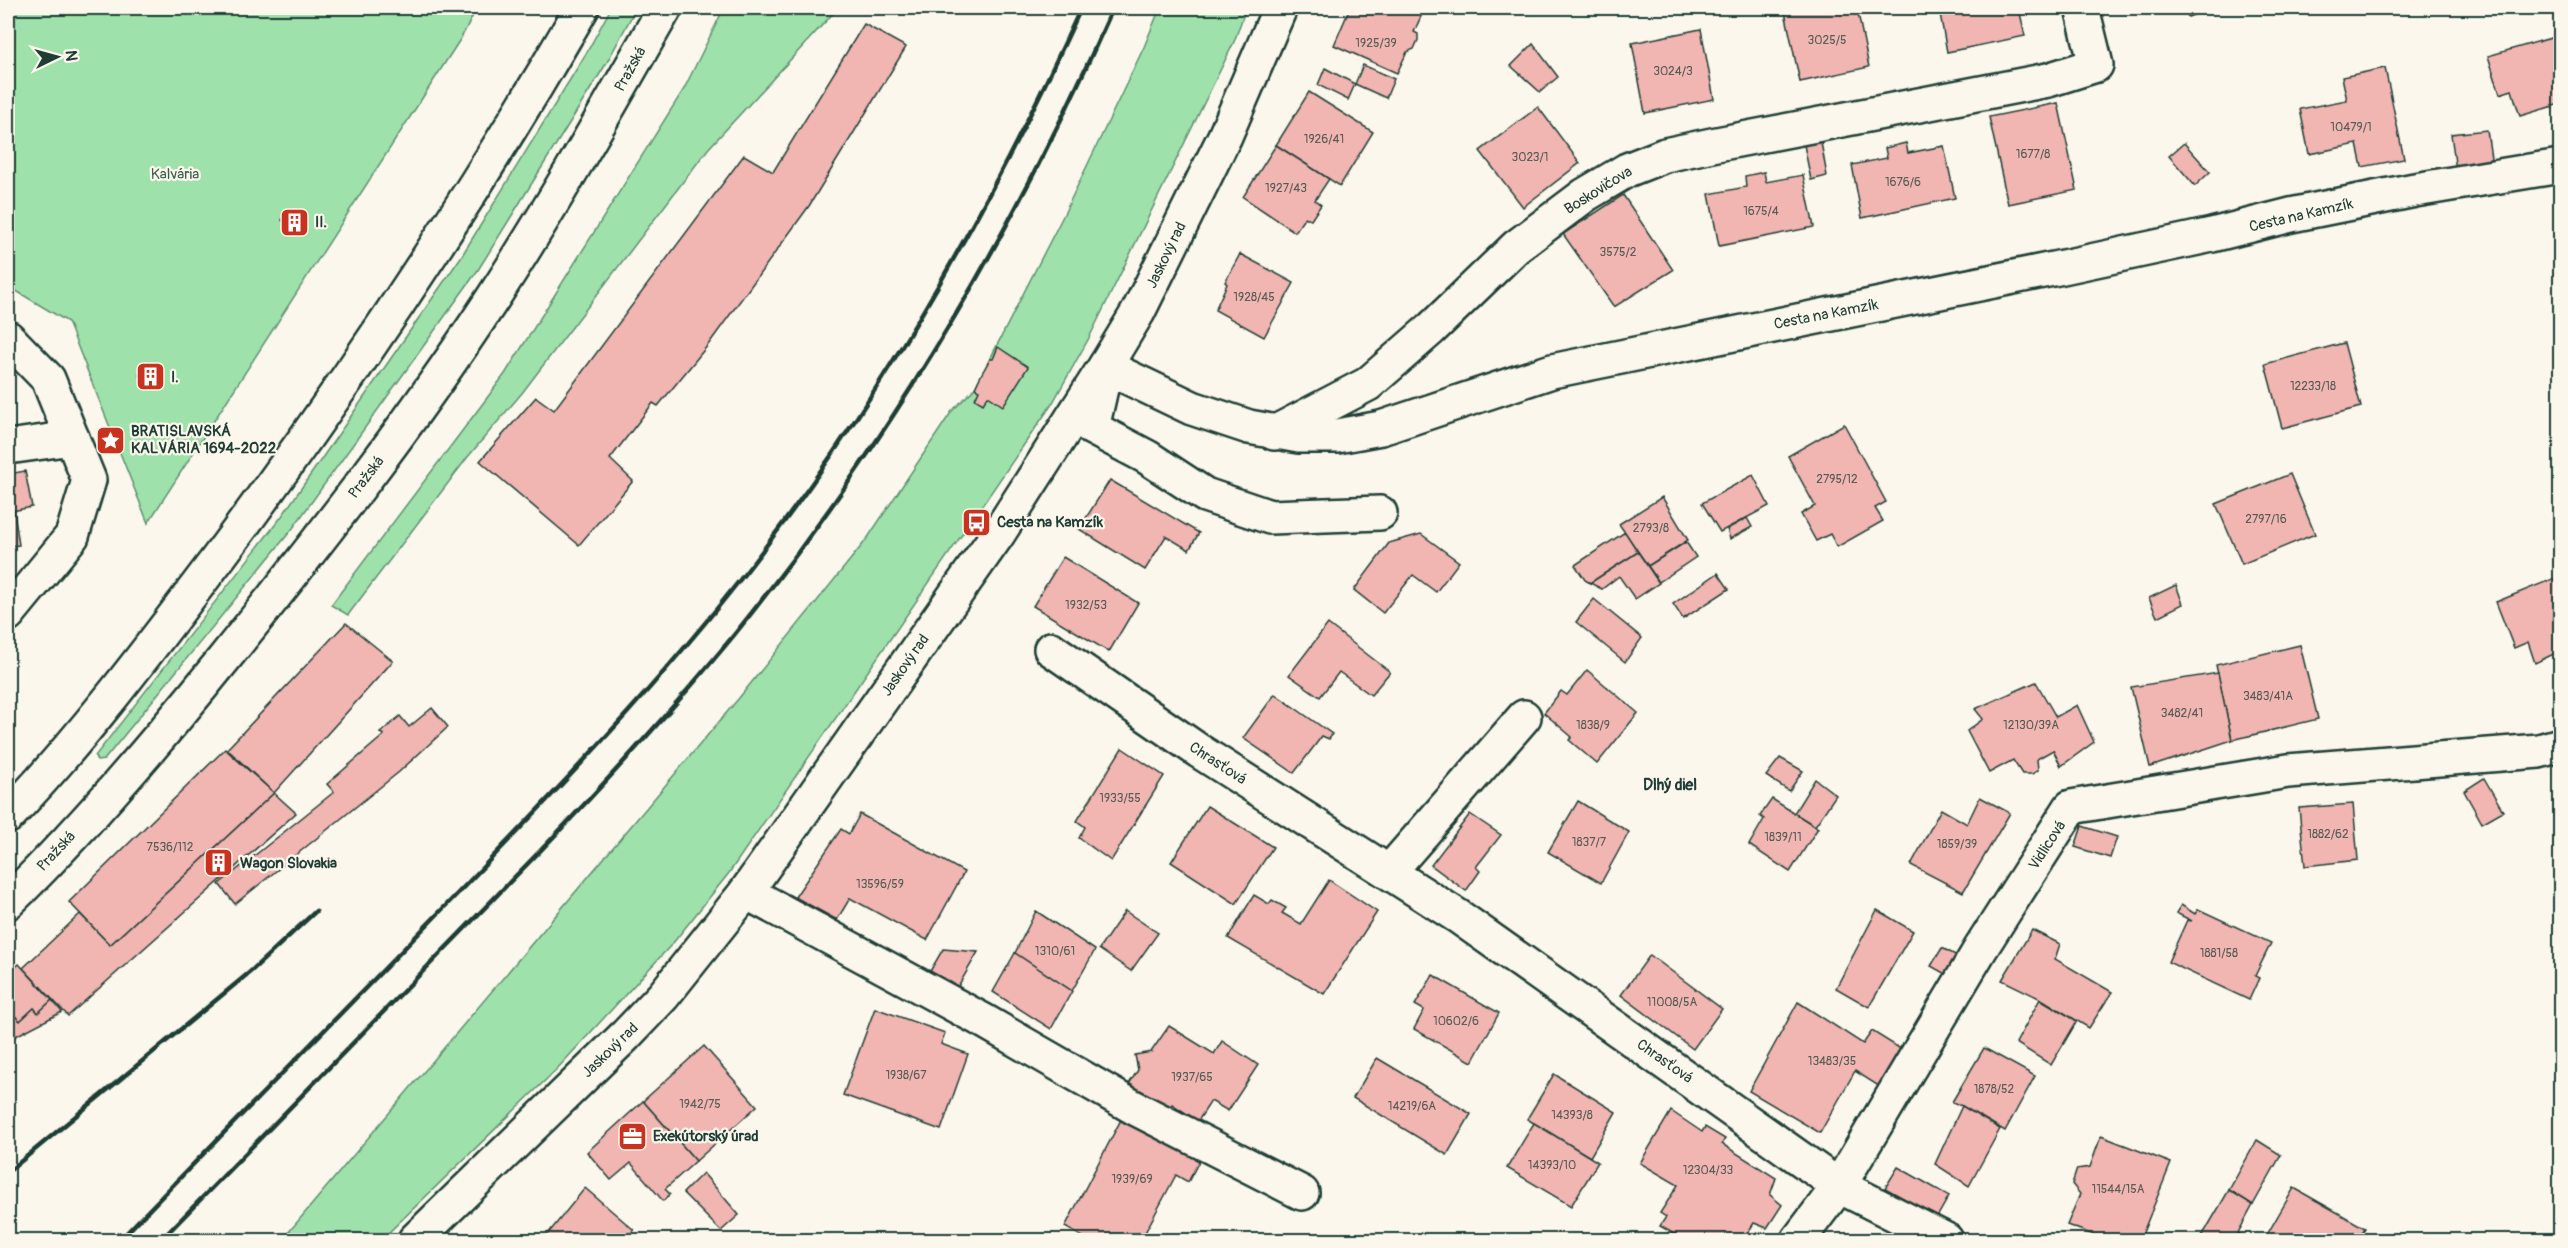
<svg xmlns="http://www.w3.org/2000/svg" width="2568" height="1248" viewBox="0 0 2568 1248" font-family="Pangolin,sans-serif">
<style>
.green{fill:#9fe1ab;stroke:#5f8f70;stroke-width:1.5}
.building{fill:#f1b5b2;stroke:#1f3d34;stroke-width:1.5}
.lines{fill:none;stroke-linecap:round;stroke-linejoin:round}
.minor-casing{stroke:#1f3d34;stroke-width:38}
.major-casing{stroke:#1f3d34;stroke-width:38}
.minor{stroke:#fbf7ec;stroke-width:33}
.major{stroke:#fbf7ec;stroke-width:33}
.rail{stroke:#1f3d34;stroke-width:4.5}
.labels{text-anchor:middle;stroke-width:4.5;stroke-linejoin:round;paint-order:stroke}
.number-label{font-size:12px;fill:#545b54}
.street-label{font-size:15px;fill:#1f3d34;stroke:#fbf7ec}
.park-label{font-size:15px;fill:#395e4c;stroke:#fbf7ec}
.poi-label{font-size:15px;font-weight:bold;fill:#1f3d34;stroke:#fbf7ec;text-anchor:start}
.neighbourhood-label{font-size:16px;font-weight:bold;fill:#1f3d34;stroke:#fbf7ec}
</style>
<rect width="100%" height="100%" fill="#fbf7ec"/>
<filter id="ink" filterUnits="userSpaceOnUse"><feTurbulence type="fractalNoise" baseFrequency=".0167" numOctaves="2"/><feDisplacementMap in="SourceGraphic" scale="12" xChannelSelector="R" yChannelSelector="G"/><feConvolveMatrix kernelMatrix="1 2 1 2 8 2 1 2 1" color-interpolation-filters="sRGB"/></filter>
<g filter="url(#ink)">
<!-- green -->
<g class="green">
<path d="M 8,8 L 477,8 L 461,38 L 148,523 L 68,322 L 8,286 Z"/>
<path d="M 611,8 L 636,8 L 606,64 L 478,270 L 293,528 L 104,760 L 97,761 L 95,756 L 282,516 L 461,257 L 587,52 Z"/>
<path d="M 724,8 L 838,8 L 708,149 L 522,393 L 467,458 L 348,615 L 331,605 L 505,374 L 684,89 Z"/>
<path d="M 1160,8 L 1246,8 L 1234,42 L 1089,338 L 1052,404 L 729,873 L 673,943 L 556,1070 L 381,1240 L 282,1240 L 739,698 L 867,539 L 952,411 L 975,388 L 1063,216 L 1144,47 Z"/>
</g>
<!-- building -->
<g class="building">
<path d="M 1350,8 L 1395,8 L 1402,10 L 1403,8 L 1412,8 L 1423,12 L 1414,32 L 1418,34 L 1418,40 L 1414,49 L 1407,52 L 1397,73 L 1334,45 Z"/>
<path d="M 1808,8 L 1857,8 L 1869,67 L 1800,82 L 1785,12 Z"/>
<path d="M 1939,8 L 2019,8 L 2025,36 L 1947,52 Z"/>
<path d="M 2185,8 L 2210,8 L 2210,9 L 2188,17 Z"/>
<path d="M 864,24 L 906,47 L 809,206 L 708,345 L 658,406 L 653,403 L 610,459 L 633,481 L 579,545 L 480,461 L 536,397 L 554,410 L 744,155 L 773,172 Z"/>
<path d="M 1701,29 L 1714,99 L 1645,113 L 1632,43 Z"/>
<path d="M 2558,36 L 2560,44 L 2560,104 L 2520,116 L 2512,90 L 2500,94 L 2488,56 Z"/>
<path d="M 1533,44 L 1558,77 L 1540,92 L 1511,66 Z"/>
<path d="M 1363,65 L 1394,79 L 1386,98 L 1355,84 Z"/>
<path d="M 1325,68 L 1355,84 L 1348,100 L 1318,85 Z"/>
<path d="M 2385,68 L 2404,159 L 2362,167 L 2357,144 L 2309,154 L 2300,109 L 2347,100 L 2342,77 Z"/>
<path d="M 1309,92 L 1373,132 L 1340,186 L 1276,145 Z"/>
<path d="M 2058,103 L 2077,190 L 2008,204 L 1989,117 Z"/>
<path d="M 1538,107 L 1580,163 L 1523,207 L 1480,151 Z"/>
<path d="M 2487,130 L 2492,165 L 2456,170 L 2451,134 Z"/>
<path d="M 1821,142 L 1827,176 L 1811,180 L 1804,145 Z"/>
<path d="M 1906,143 L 1908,153 L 1944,146 L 1955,198 L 1862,218 L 1852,165 L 1887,158 L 1885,148 Z"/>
<path d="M 2184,143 L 2210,172 L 2195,186 L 2169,156 Z"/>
<path d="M 1276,145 L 1329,179 L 1315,200 L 1321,205 L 1311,220 L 1305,217 L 1295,232 L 1243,197 Z"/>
<path d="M 1764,172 L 1766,182 L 1803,175 L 1814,227 L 1719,246 L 1709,194 L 1746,187 L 1745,176 Z"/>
<path d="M 1623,195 L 1673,270 L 1614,307 L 1563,234 Z"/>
<path d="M 288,211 L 306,223 L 299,232 L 282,220 Z"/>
<path d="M 1240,254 L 1294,283 L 1264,337 L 1215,310 L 1227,284 L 1225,282 Z"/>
<path d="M 2344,343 L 2361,407 L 2282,428 L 2265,364 Z"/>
<path d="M 998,347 L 1028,367 L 1003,406 L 988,396 L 983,404 L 975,399 L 979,390 L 975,388 L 981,375 L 990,359 L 993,359 Z"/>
<path d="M 145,367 L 162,378 L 156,387 L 139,375 Z"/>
<path d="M 1844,424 L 1886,502 L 1875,508 L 1883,521 L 1837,547 L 1830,534 L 1816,541 L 1801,514 L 1815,506 L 1788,456 Z"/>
<path d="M 25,471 L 32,507 L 12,511 L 8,474 Z"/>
<path d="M 2290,474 L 2315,534 L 2242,564 L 2216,504 Z"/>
<path d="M 1753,475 L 1769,506 L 1720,532 L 1702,503 Z"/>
<path d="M 1110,480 L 1199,533 L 1189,550 L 1166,536 L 1145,570 L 1079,529 Z"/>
<path d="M 1662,497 L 1688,540 L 1648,566 L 1619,524 Z"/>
<path d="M 8,511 L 14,511 L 19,545 L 8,546 Z"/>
<path d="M 1747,518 L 1752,527 L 1730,539 L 1727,529 Z"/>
<path d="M 1625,532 L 1638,552 L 1590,583 L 1585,580 L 1575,565 Z"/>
<path d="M 1421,534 L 1459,562 L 1436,592 L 1413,575 L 1383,613 L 1354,590 L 1389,543 Z"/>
<path d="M 1686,542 L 1696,557 L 1659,582 L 1648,566 Z"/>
<path d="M 1638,552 L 1659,583 L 1635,599 L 1619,576 L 1602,589 L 1590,583 Z"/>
<path d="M 1063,557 L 1138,603 L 1109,652 L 1033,606 Z"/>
<path d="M 1718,573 L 1729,589 L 1683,619 L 1673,604 Z"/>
<path d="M 2560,576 L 2560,651 L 2535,663 L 2528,642 L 2514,648 L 2496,602 Z"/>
<path d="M 2176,585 L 2183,604 L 2157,617 L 2149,598 Z"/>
<path d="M 1594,599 L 1642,638 L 1625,662 L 1576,622 Z"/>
<path d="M 346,623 L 393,661 L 274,793 L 227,749 Z"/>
<path d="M 1328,624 L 1390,672 L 1371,695 L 1339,672 L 1320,697 L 1289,675 Z"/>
<path d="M 2300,645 L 2318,719 L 2232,740 L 2216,665 Z"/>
<path d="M 1587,670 L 1638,713 L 1597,764 L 1569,740 L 1572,737 L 1544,713 L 1561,691 L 1567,695 Z"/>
<path d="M 2218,673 L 2232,740 L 2150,767 L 2131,687 Z"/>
<path d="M 2036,682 L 2056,717 L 2077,705 L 2094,742 L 2061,766 L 2053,750 L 2037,759 L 2038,770 L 2032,774 L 2022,774 L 2013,760 L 1989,773 L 1967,731 L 1983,719 L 1975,709 Z"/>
<path d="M 1275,694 L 1332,734 L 1329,739 L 1322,736 L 1294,773 L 1243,738 Z"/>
<path d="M 432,708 L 448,727 L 399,772 L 235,904 L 219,884 L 334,792 L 327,784 L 384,735 L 380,733 L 400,716 L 409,727 Z"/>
<path d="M 1122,748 L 1164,776 L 1111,861 L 1079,838 L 1085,827 L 1077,821 Z"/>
<path d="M 225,749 L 274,793 L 110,945 L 69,902 Z"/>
<path d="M 1780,758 L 1803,771 L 1789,791 L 1766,776 Z"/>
<path d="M 2484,778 L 2503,811 L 2482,823 L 2464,791 Z"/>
<path d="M 1815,779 L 1836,795 L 1815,826 L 1794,813 Z"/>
<path d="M 274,793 L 296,813 L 68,1016 L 23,968 L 80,914 L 110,945 Z"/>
<path d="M 1980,797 L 2010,813 L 1963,892 L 1911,865 L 1941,809 L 1967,824 Z"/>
<path d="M 1772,799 L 1818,828 L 1790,872 L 1749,845 L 1764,819 L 1760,816 Z"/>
<path d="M 1578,801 L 1629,832 L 1601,883 L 1548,852 Z"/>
<path d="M 2353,804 L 2358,860 L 2305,866 L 2299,808 Z"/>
<path d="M 1207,806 L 1273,847 L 1236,904 L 1171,862 Z"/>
<path d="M 860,814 L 964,872 L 927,940 L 850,898 L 837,920 L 795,897 L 841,829 L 849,834 Z"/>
<path d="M 1470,814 L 1501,835 L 1476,867 L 1480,871 L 1466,891 L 1431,865 Z"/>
<path d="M 2082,826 L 2117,837 L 2110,858 L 2075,847 Z"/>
<path d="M 1329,880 L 1377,912 L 1324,994 L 1228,938 L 1254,895 L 1269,904 L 1272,900 L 1286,908 L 1282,913 L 1301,924 Z"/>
<path d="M 2181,905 L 2195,914 L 2198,909 L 2271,943 L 2255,976 L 2259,978 L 2249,1000 L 2168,962 L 2187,920 L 2192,921 L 2176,913 Z"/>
<path d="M 1877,910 L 1913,931 L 1869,1007 L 1836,988 Z"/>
<path d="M 1036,911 L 1095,950 L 1072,991 L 1015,953 Z"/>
<path d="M 1125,911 L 1158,933 L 1131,971 L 1099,949 Z"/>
<path d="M 2032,930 L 2060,944 L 2055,959 L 2112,992 L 2089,1028 L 2043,1000 L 2002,980 Z"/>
<path d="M 1942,948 L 1967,961 L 1956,980 L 1931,966 Z"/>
<path d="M 943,949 L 978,952 L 956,990 L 929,973 Z"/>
<path d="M 1015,953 L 1072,991 L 1051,1029 L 993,992 Z"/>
<path d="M 1650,955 L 1722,1009 L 1693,1049 L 1621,995 Z"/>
<path d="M 19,964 L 52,1000 L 38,1013 L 34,1008 L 20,1021 L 16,1017 L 8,1024 L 8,974 Z"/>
<path d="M 1433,975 L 1499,1013 L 1472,1062 L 1414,1029 L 1424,1010 L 1415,1005 Z"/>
<path d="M 2040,999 L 2077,1021 L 2051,1065 L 2016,1043 Z"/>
<path d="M 52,1000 L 62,1012 L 8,1040 L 8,1024 L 16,1017 L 20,1021 L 34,1008 L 38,1013 Z"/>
<path d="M 1798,1002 L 1863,1044 L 1872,1031 L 1904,1051 L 1885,1090 L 1855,1071 L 1820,1133 L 1749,1091 Z"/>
<path d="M 875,1008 L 945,1033 L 941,1044 L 968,1054 L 941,1130 L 843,1095 Z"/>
<path d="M 1169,1026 L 1214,1054 L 1222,1041 L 1258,1065 L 1228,1111 L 1211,1101 L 1198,1121 L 1172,1104 L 1169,1109 L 1129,1084 L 1138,1070 L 1135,1055 L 1151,1052 Z"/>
<path d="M 704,1046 L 757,1106 L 696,1161 L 643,1101 Z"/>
<path d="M 1984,1048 L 2035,1076 L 2005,1131 L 1962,1106 L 1952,1102 Z"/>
<path d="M 1377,1058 L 1471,1114 L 1447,1155 L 1353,1098 Z"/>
<path d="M 1554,1074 L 1616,1112 L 1590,1157 L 1527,1119 Z"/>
<path d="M 643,1101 L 696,1161 L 665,1189 L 670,1194 L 663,1201 L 631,1163 L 611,1180 L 587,1152 Z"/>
<path d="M 1962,1106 L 2000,1129 L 1969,1186 L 1935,1164 Z"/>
<path d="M 1671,1111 L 1702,1132 L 1705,1127 L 1725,1139 L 1722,1144 L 1776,1178 L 1770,1195 L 1782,1205 L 1767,1228 L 1754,1223 L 1743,1240 L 1672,1240 L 1676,1235 L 1660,1226 L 1666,1217 L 1660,1213 L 1678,1185 L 1640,1163 Z"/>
<path d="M 1124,1114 L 1206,1148 L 1188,1182 L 1176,1175 L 1141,1240 L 1088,1240 L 1065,1227 Z"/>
<path d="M 1534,1123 L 1598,1162 L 1571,1206 L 1507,1168 Z"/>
<path d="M 2101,1136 L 2171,1163 L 2140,1240 L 2107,1240 L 2067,1225 L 2080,1194 L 2072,1184 L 2077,1169 L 2090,1167 Z"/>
<path d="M 2257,1140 L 2281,1155 L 2253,1205 L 2229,1190 Z"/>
<path d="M 1898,1167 L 1949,1196 L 1937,1217 L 1885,1188 Z"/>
<path d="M 703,1173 L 739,1215 L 721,1231 L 683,1193 Z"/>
<path d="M 585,1188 L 634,1230 L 626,1240 L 543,1240 Z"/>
<path d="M 2294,1188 L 2365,1228 L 2357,1240 L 2264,1240 Z"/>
<path d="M 2229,1190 L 2253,1205 L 2238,1233 L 2252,1240 L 2206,1240 L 2201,1238 Z"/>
</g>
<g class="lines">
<defs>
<g id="minor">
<path d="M 8,338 L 48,379 L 89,480 L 72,536 L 8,614"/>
<path d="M 1106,365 L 1123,375 L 1192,408 L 1249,427 L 1299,436 L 1337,436 L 1381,428 L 1552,371 L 2063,267 L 2212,235 L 2291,215 L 2415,190 L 2560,166"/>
<path d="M 1102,384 L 1092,428 L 1147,457 L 1205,495 L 1270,517 L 1380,513"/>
<path d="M 1274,433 L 1368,384 L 1431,329 L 1516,247 L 1585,195 L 1627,170 L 1665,155 L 1712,145 L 2048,80 L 2096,65 L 2082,8"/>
<path d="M 8,447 L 72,438"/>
<path d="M 1051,649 L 1199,751 L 1459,917 L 1839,1186 L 1946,1240"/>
<path d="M 1389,872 L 1524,717"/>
<path d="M 746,892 L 984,1021 L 1135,1108 L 1302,1193"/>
<path d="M 415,1240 L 626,1035 L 663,996 L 746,892 L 998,534 L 1106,365 L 1138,312 L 1225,136 L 1280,8"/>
<path d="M 1798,1240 L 1839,1186 L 1981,948 L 2071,807 L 2288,771 L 2539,751 L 2560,745"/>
</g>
<g id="major">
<path d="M 8,816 C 84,737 150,648 216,561 C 349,383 471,200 582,8"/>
<path d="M 8,902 C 84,828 156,743 223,660 C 317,544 409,426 491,301 C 553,206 609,106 665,8"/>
</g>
</defs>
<!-- minor casing -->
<use href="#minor" class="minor-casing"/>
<!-- major casing -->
<use href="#major" class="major-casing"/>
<!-- minor -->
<use href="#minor" class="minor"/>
<!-- major -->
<use href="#major" class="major"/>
<!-- rail -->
<g class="rail">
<path d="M 8,1172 L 250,972 L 316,911"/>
<path d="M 120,1240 C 240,1115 363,992 484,866 C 582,764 680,660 766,546 C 893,379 994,198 1081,8"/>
<path d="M 161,1240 L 542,849 C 608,780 673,709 734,635 C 888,444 1014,232 1113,8"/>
</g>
</g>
</g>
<!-- icons -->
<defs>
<symbol id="building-square" viewBox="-11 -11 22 22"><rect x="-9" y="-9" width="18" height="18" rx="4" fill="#c8321e" stroke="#fbf7ec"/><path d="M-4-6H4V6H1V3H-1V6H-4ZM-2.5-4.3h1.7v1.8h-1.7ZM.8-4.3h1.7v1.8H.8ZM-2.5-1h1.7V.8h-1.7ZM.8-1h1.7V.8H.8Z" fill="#fff"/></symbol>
<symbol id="sight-square" viewBox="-11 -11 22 22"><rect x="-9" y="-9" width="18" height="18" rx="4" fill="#c8321e" stroke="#fbf7ec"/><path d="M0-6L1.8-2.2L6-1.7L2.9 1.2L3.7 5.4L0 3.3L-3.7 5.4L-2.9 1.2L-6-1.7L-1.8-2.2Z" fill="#fff"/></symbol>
<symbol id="bus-square" viewBox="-11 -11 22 22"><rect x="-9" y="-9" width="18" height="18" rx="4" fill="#c8321e" stroke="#fbf7ec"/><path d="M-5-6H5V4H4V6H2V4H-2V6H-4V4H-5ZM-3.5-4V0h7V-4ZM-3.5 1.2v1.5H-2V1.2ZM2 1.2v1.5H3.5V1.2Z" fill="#fff"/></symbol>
<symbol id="office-square" viewBox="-11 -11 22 22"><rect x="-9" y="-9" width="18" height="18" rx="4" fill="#c8321e" stroke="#fbf7ec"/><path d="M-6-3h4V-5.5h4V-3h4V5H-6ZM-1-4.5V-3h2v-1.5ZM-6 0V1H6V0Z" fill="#fff"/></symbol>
</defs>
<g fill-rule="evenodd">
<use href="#building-square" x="278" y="206" width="33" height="33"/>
<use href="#building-square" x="134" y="360" width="33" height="33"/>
<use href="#sight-square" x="94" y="424" width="33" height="33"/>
<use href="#bus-square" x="960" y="506" width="33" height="33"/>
<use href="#building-square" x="202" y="846" width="33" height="33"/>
<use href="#office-square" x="616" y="1120" width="33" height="33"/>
</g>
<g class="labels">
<!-- number labels -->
<g class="number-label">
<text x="1827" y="44">3025/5</text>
<text x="1376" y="47">1925/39</text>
<text x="1673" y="75">3024/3</text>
<text x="2351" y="131">10479/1</text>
<text x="1324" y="143">1926/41</text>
<text x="2033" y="158">1677/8</text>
<text x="1530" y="161">3023/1</text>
<text x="1903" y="186">1676/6</text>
<text x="1286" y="192">1927/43</text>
<text x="1761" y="215">1675/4</text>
<text x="1618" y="256">3575/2</text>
<text x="1254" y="301">1928/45</text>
<text x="2313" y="390">12233/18</text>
<text x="1837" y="483">2795/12</text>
<text x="2266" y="523">2797/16</text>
<text x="1651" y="532">2793/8</text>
<text x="1086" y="609">1932/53</text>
<text x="2268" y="700">3483/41A</text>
<text x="2182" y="717">3482/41</text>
<text x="1593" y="729">1838/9</text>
<text x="2031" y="729">12130/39A</text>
<text x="1120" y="802">1933/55</text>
<text x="2328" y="838">1882/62</text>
<text x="1783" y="841">1839/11</text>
<text x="1589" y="846">1837/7</text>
<text x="1957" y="848">1859/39</text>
<text x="170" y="851">7536/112</text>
<text x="880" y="888">13596/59</text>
<text x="1055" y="955">1310/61</text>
<text x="2219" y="957">1881/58</text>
<text x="1672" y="1006">11008/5A</text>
<text x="1456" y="1025">10602/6</text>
<text x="1832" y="1065">13483/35</text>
<text x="906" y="1079">1938/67</text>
<text x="1192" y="1081">1937/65</text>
<text x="1994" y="1093">1878/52</text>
<text x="700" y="1108">1942/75</text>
<text x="1412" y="1110">14219/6A</text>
<text x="1572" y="1119">14393/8</text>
<text x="1552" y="1169">14393/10</text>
<text x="1708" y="1174">12304/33</text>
<text x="1132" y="1183">1939/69</text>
<text x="2118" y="1193">11544/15A</text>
</g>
<!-- street labels -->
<g class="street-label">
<text transform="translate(630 69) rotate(-61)" y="5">Pražská</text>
<text transform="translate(1598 190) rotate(-32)" y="5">Boskovičova</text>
<text transform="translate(2301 215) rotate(-13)" y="5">Cesta na Kamzík</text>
<text transform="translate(1166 255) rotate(-64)" y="5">Jaskový rad</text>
<text transform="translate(1826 314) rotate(-11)" y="5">Cesta na Kamzík</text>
<text transform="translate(366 477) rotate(-53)" y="5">Pražská</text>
<text transform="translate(905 665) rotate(-55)" y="5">Jaskový rad</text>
<text transform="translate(1218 763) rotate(33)" y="5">Chrasťová</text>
<text transform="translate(2047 845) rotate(-57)" y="5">Vidlicová</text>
<text transform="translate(56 851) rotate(-47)" y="5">Pražská</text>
<text transform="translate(610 1050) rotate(-44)" y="5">Jaskový rad</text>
<text transform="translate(1665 1061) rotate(35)" y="5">Chrasťová</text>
</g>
<!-- park labels -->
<g class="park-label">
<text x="175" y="179">Kalvária</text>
</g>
<!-- poi labels -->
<g class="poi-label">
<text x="315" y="227">II.</text>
<text x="171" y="382">I.</text>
<text x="131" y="436">BRATISLAVSKÁ<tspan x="131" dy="17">KALVÁRIA 1694-2022</tspan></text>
<text x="997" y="527">Cesta na Kamzík</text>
<text x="240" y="868">Wagon Slovakia</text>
<text x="653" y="1141">Exekútorský úrad</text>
</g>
<!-- neighbourhood labels -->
<g class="neighbourhood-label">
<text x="1670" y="790">Dlhý diel</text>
</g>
</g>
<!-- margin -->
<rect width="2568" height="1248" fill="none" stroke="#fbf7ec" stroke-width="30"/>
<rect x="15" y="15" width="2538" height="1218" fill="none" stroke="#1f3d34" stroke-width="2" filter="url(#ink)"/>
<!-- north arrow -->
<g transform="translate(57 57) rotate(85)" stroke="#fbf7ec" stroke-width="4.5" paint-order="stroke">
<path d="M0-4.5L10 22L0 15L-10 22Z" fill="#1f3d34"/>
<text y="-9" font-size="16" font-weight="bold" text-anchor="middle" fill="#1f3d34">N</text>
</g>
</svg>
